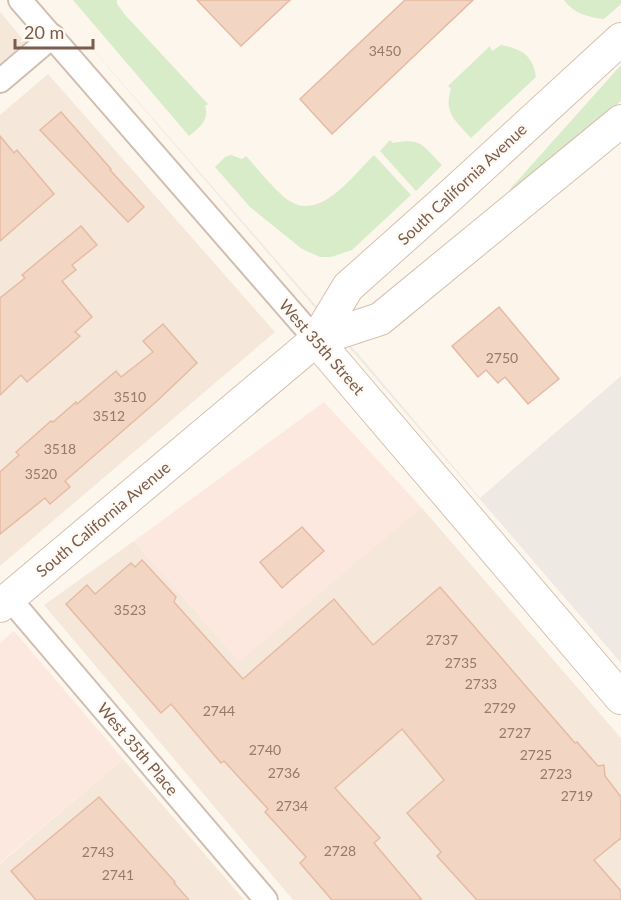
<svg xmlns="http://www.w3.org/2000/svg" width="621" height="900" viewBox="0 0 621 900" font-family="Lato,sans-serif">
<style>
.residential{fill:#f5e8da}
.commercial{fill:#fde8e0}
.industrial{fill:#efe9e4}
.green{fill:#d8ecc9}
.building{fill:#f3d5c3;stroke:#e6bba3;stroke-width:1.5}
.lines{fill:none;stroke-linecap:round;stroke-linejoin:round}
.street-casing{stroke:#d1beb0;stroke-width:26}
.secondary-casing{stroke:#d6c0b0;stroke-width:34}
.street{stroke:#fff;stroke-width:22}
.secondary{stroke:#fff;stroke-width:32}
.labels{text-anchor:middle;stroke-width:4.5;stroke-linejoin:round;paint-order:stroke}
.number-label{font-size:14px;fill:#987a6a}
.street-label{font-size:16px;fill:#7a5c4d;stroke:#fffaf3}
</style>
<rect width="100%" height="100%" fill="#fdf6ec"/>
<!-- residential -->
<g class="residential">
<path d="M 0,12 L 26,43 L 0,65 Z"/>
<path d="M 48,74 L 275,332 L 0,566 L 0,115 Z"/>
<path d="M 421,507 L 621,738 L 621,900 L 293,900 L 44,605 L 134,541 L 239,661 Z"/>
<path d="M 123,759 L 244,900 L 0,900 L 0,864 Z"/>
</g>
<!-- commercial -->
<g class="commercial">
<path d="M 324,402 L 421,507 L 239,662 L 134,541 Z"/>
<path d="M 14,631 L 123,759 L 0,863 L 0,643 Z"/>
</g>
<!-- industrial -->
<path class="industrial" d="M 50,0 L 365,362 L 480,498 L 621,376 L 621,663 Z"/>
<!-- green -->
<g class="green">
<path d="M 73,0 L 117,0 L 117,4 L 126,16 L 208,104 L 205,106 C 210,120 199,128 189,136 Z"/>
<path d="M 564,0 L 621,0 L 621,4 L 604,19 C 588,17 574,14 564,0 Z"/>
<path d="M 501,45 C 521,49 533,55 536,77 L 471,138 C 456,121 443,113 451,89 L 448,86 L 490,46 L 492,51 Z"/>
<path d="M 621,65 L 621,101 L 509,195 L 511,188 Z"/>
<path d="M 390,140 L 393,143 C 422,137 423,146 442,165 L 416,191 L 380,151 Z"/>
<path d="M 231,155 L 242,159 L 246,156 C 258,169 270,185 284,197 C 318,226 351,177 374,155 L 411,195 L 352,250 L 331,257 L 320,257 L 302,249 L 250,207 L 215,167 L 225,157 Z"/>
</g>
<!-- building -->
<g class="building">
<path d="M 197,0 L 290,0 L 241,46 Z"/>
<path d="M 405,0 L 473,0 L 332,134 L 300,99 Z"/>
<path d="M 61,112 L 111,169 L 110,170 L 144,207 L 128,222 L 40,130 Z"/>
<path d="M 0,136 L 14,153 L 17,150 L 54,194 L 0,241 Z"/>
<path d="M 81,226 L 97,245 L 72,265 L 76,270 L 62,281 L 92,317 L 75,332 L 80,336 L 27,382 L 21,375 L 0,395 L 0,298 L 25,278 L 22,275 Z"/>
<path d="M 499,307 L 559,379 L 528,404 L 505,377 L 498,383 L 486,370 L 478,377 L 452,346 Z"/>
<path d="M 163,324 L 197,363 L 157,401 L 65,481 L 70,487 L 50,504 L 45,498 L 0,534 L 0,472 L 19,455 L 16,452 L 51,421 L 53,422 L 76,402 L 77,404 L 116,371 L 121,377 L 153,352 L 143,341 Z"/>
<path d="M 302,527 L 324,551 L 282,588 L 260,562 Z"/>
<path d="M 142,560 L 176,597 L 174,602 L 243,679 L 334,599 L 373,645 L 440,587 L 575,743 L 577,742 L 598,766 L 604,765 L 605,776 L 621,797 L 621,838 L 594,860 L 621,891 L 621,900 L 477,900 L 437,856 L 441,852 L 407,813 L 444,780 L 402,729 L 335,788 L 380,838 L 374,843 L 422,900 L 332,900 L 300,863 L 306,857 L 265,812 L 268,809 L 224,761 L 221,763 L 171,704 L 161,713 L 66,604 L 87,585 L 95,594 L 131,563 L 135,567 Z"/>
<path d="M 99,797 L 175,882 L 174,883 L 189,900 L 36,900 L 11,871 Z"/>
</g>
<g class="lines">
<defs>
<g id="street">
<path d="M 20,0 L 316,340"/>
<path d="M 0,81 L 53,36"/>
<path d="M 9,598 L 266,900"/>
</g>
<g id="secondary">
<path d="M 316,340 L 621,698"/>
<path d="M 316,340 L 380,319 L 621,121"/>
<path d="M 0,606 L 316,340 L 348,287 L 449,197 L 621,39"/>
</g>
</defs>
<!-- street casing -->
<use href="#street" class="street-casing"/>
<!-- secondary casing -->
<use href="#secondary" class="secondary-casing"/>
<!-- street -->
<use href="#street" class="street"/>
<!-- secondary -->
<use href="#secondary" class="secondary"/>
</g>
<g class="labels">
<!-- number labels -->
<g class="number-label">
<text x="385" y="56">3450</text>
<text x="502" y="363">2750</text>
<text x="130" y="402">3510</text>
<text x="109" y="421">3512</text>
<text x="60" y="454">3518</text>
<text x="41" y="479">3520</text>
<text x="130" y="615">3523</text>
<text x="442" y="645">2737</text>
<text x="461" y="668">2735</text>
<text x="481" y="689">2733</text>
<text x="500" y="713">2729</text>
<text x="219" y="716">2744</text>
<text x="515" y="738">2727</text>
<text x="265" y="755">2740</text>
<text x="536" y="760">2725</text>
<text x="284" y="778">2736</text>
<text x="556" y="779">2723</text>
<text x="577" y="801">2719</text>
<text x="292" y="811">2734</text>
<text x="340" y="856">2728</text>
<text x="98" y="857">2743</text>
<text x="118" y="880">2741</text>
</g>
<!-- street labels -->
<g class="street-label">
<text transform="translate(462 184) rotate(-43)" y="6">South California Avenue</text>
<text transform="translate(322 347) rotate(49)" y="6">West 35th Street</text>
<text transform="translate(103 519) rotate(-40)" y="6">South California Avenue</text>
<text transform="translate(138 749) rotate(50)" y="6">West 35th Place</text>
</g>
</g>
<!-- scale -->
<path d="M15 39v9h78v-9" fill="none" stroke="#7a5c4d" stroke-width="3"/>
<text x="24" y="39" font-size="18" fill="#7a5c4d" stroke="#fffaf3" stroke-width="4.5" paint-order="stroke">20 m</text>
</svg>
